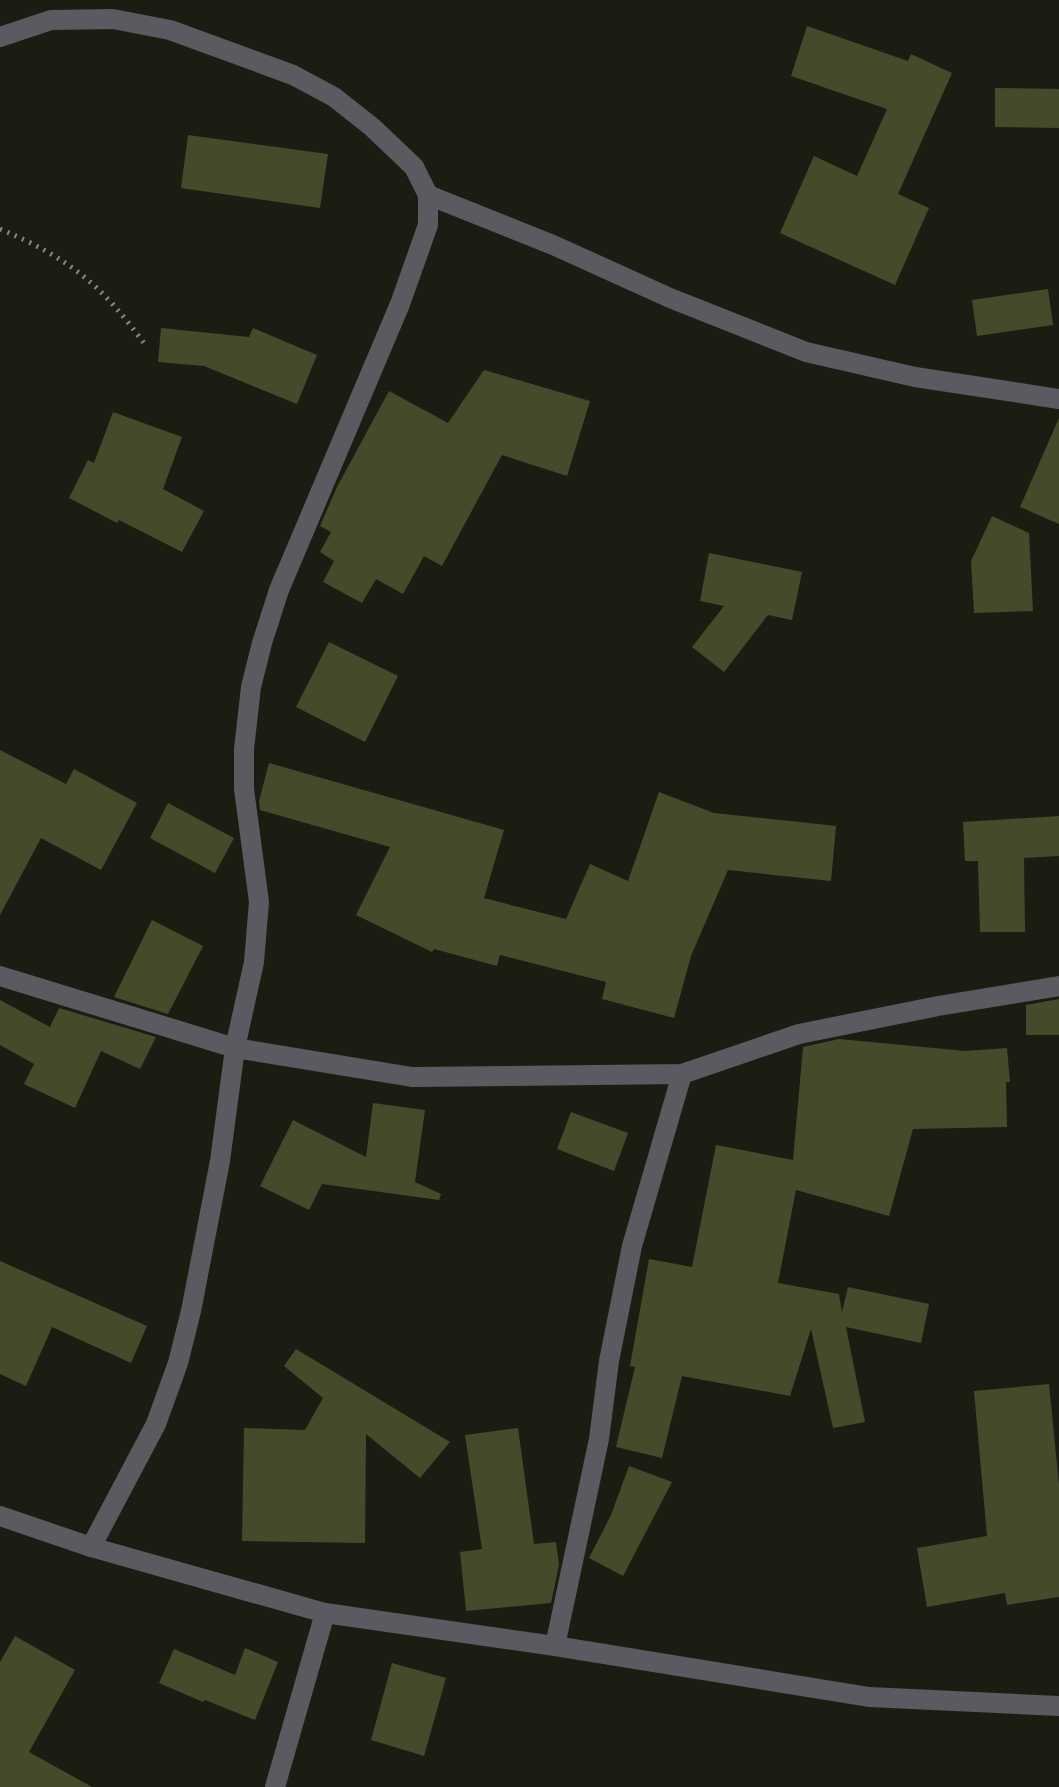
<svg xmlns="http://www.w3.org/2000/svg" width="1059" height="1787" viewBox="0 0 1059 1787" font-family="Mulish,sans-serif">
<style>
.building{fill:#444b2b}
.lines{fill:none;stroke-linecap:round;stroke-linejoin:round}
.path{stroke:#898b81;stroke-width:5;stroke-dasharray:2 6;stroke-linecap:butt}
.minor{stroke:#595b61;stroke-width:20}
</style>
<rect width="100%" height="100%" fill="#1b1d12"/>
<!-- building -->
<g class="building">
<path d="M 807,26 L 908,61 L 911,54 L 952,73 L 898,194 L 929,208 L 895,285 L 780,233 L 814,156 L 857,176 L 887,109 L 791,76 Z"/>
<path d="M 995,88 L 1059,89 L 1059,128 L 995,127 Z"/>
<path d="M 188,135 L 328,154 L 320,208 L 181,188 Z"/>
<path d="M 1048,289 L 1053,325 L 977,336 L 972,300 Z"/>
<path d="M 161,328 L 249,337 L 253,328 L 317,355 L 297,404 L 204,366 L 158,362 Z"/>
<path d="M 484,370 L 590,401 L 567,476 L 502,455 L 442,566 L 424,556 L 403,594 L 376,579 L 362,603 L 323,582 L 334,561 L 320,552 L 331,532 L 320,526 L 337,487 L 389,391 L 448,423 Z"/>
<path d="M 113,412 L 182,437 L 163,489 L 204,511 L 182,552 L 119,520 L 117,523 L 69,498 L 88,460 L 94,463 Z"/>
<path d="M 1059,418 L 1059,524 L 1020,507 Z"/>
<path d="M 992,516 L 1029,533 L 1033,611 L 974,613 L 971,561 Z"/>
<path d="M 709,553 L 802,572 L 792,620 L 768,615 L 724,672 L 692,647 L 724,606 L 700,601 Z"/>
<path d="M 329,642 L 398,676 L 365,742 L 296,707 Z"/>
<path d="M 0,750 L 66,784 L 74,769 L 137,803 L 101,870 L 41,838 L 0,915 Z"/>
<path d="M 269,763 L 504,830 L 484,898 L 566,919 L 590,864 L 628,881 L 659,792 L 714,813 L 836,826 L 831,881 L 728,870 L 691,956 L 674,1018 L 602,999 L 606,982 L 500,955 L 497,966 L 434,949 L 432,952 L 356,915 L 390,847 L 260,810 L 259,801 Z"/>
<path d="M 168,803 L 234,838 L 215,873 L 150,838 Z"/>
<path d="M 1059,816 L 1059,856 L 1024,858 L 1025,932 L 980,932 L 978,861 L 965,861 L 963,822 Z"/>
<path d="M 152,920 L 203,946 L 168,1014 L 114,997 Z"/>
<path d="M 1059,999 L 1059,1035 L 1026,1035 L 1026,1005 Z"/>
<path d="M 0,1000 L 50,1027 L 59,1008 L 156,1037 L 140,1069 L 101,1051 L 75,1108 L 24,1084 L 34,1064 L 0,1045 Z"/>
<path d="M 839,1039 L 965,1051 L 1007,1048 L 1010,1082 L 1006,1082 L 1007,1127 L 913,1129 L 889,1216 L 796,1190 L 778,1283 L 839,1294 L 842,1312 L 848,1287 L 929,1304 L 921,1343 L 846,1327 L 865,1422 L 833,1428 L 811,1329 L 790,1396 L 682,1376 L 662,1458 L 616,1447 L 635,1367 L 630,1366 L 649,1259 L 692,1267 L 716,1145 L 793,1160 L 803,1047 Z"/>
<path d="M 373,1103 L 425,1110 L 415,1182 L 441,1194 L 439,1200 L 322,1184 L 309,1210 L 260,1186 L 293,1120 L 366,1157 Z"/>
<path d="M 571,1112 L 628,1133 L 614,1171 L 557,1149 Z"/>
<path d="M 0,1261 L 147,1326 L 131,1363 L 52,1327 L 26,1386 L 0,1374 Z"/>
<path d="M 296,1349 L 450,1442 L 420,1478 L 366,1434 L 365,1543 L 242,1541 L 244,1428 L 305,1430 L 323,1398 L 284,1366 Z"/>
<path d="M 1049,1384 L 1059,1485 L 1059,1597 L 1007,1605 L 1005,1593 L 927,1607 L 917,1548 L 987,1536 L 974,1391 Z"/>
<path d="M 518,1428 L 534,1544 L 556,1542 L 559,1565 L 551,1603 L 466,1611 L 460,1552 L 482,1549 L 465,1435 Z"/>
<path d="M 629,1466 L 672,1482 L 623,1576 L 589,1558 L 611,1515 Z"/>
<path d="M 15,1636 L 75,1670 L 29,1752 L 92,1787 L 0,1787 L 0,1662 Z"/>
<path d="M 245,1648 L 278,1662 L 255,1720 L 205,1700 L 203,1702 L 159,1683 L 174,1649 L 235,1675 Z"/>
<path d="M 392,1663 L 446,1678 L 424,1756 L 371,1740 Z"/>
</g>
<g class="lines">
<!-- path -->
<path class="path" d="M 0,229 C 69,258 102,285 146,346"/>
<!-- minor -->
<g class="minor">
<path d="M 0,37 L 51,20 L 113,19 L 170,30 L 293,75 L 334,97 L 372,127 L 414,167 L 428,195 L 428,225 L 400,304 L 279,590 L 262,643 L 251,687 L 244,749 L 244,789 L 259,902 L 254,962 L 235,1048 L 220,1161 L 191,1311 L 178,1363 L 156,1424 L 91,1547"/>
<path d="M 428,195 L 553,245 L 670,298 L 806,352 L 915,377 L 1059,399"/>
<path d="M 0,976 L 235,1048 L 412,1077 L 682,1074 L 799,1034 L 938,1006 L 1059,986"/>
<path d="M 0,1516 L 91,1547 L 325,1613 L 555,1646 L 869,1697 L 1059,1706"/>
<path d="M 555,1646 L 599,1439 L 609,1361 L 632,1246 L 682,1074"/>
<path d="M 275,1787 L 325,1613"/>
</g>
</g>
</svg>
